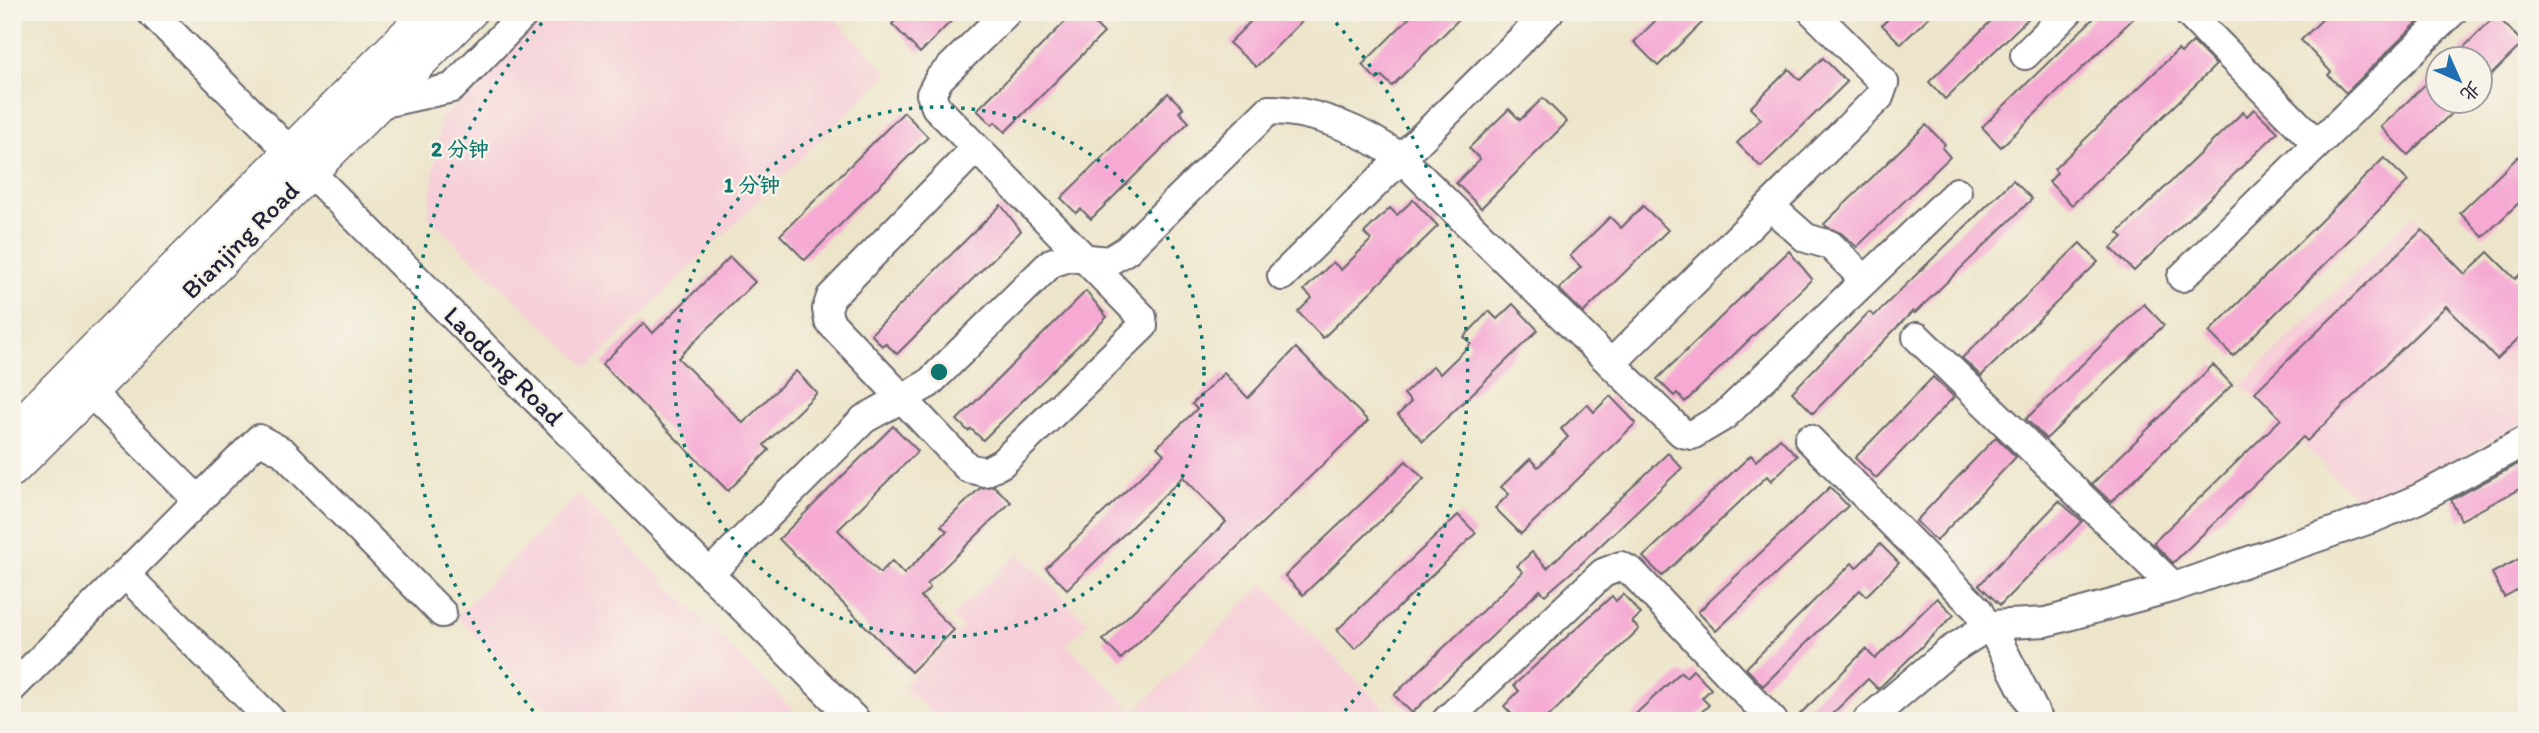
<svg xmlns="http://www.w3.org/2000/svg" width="2539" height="733" viewBox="0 0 2539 733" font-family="Itim,'LXGW WenKai TC',sans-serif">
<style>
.built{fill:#f6cfd8}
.building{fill:#f5a9d3}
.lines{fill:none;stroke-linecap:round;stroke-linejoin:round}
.minor-casing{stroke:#69666d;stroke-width:32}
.major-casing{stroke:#69666d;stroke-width:38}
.minor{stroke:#fff;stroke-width:28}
.major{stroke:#fff;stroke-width:35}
.ring{fill:none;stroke:#0f766e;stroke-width:3.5;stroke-dasharray:3.5 7}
.labels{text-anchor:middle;stroke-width:5;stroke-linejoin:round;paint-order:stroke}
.street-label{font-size:26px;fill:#22223b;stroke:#f7f3e8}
.centre{fill:#0f766e;stroke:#f7f3e8;stroke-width:3.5}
.ring-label{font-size:21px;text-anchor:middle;font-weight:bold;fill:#0f766e;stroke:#f7f3e8;stroke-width:5;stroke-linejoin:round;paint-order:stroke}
</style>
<rect width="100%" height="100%" fill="#f7f3e8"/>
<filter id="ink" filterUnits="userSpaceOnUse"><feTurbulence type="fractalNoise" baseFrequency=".0143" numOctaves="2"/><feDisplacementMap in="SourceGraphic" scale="14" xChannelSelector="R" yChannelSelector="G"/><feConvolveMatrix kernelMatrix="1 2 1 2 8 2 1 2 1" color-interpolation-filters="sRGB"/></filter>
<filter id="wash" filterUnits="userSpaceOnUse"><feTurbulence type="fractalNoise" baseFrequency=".00686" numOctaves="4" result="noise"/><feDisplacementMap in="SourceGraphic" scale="28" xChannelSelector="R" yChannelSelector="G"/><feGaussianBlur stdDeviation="1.57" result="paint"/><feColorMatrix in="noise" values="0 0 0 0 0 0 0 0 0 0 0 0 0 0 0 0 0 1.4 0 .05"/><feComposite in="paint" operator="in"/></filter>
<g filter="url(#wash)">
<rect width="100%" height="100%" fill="#ede5ca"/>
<!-- built -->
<g class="built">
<path d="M 546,12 L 828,12 L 888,73 L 588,368 L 428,217 L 440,121 Z"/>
<path d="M 2413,215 L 2527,331 L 2527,357 L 2522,362 L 2527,367 L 2527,421 L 2367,509 L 2242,384 Z"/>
<path d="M 578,495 L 804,721 L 560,721 L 456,616 Z"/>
<path d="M 1019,553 L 1088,623 L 1067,645 L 1134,712 L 1264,584 L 1396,721 L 939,721 L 903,686 L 962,628 L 952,617 Z"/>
</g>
<g id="blocks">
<!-- building -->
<g class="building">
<path d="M 904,12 L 960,12 L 920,53 L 892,24 Z"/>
<path d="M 1075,12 L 1105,12 L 1094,23 L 1104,33 L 1005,132 L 995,122 L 992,125 L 977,110 Z"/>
<path d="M 1260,12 L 1311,12 L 1256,67 L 1229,43 Z"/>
<path d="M 1415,12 L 1466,12 L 1392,86 L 1382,76 L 1377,80 L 1362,65 Z"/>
<path d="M 1664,12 L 1713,12 L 1658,66 L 1634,42 Z"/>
<path d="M 1895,12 L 1934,12 L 1901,44 L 1882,25 Z"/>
<path d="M 2000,12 L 2035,12 L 1945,99 L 1929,82 Z"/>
<path d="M 2100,12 L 2140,12 L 2001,147 L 1982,127 Z"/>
<path d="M 2330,12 L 2428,12 L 2346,93 L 2328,75 L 2331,72 L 2301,40 Z"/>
<path d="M 2496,15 L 2523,43 L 2480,86 L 2480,60 L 2451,60 Z"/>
<path d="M 2193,42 L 2216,65 L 2072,205 L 2049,182 L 2057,173 L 2054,169 L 2178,50 L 2181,53 Z"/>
<path d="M 1823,58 L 1847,82 L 1761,167 L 1737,143 L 1761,119 L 1750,108 L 1789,69 L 1800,80 Z"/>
<path d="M 2438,72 L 2438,102 L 2463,102 L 2408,155 L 2381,127 Z"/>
<path d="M 1168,93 L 1183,108 L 1179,112 L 1189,122 L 1091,219 L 1081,209 L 1076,213 L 1061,198 Z"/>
<path d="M 1543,98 L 1567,122 L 1481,208 L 1456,183 L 1480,159 L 1469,148 L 1509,109 L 1520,120 Z"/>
<path d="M 2254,109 L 2278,132 L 2134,271 L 2111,248 L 2123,237 L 2118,233 L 2243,112 L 2247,116 Z"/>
<path d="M 904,112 L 928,137 L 805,260 L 780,235 Z"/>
<path d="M 1926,125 L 1945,144 L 1942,148 L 1950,157 L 1857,247 L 1841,233 L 1827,227 L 1824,224 Z"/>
<path d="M 2527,148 L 2527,195 L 2483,237 L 2460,213 Z"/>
<path d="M 2384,158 L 2408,181 L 2233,356 L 2209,332 Z"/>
<path d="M 2013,180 L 2032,199 L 1915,313 L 1913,311 L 1813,413 L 1792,392 L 1869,312 L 1874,316 Z"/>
<path d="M 1413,200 L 1438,226 L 1323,338 L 1298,312 L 1312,298 L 1304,290 L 1333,262 L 1341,270 L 1371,240 L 1364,233 L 1390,208 L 1397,215 Z"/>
<path d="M 1001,205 L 1021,231 L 897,354 L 885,343 L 882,346 L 871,334 Z"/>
<path d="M 1643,206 L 1668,230 L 1583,313 L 1559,289 L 1581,267 L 1570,256 L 1610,217 L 1621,228 Z"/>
<path d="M 2422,230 L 2465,274 L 2488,252 L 2515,279 L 2527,268 L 2527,330 L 2497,359 L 2446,306 L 2307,441 L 2303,437 L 2173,563 L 2153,543 L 2281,419 L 2255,392 Z"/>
<path d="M 2080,243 L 2098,262 L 1981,376 L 1962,358 Z"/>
<path d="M 1789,251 L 1812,279 L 1685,402 L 1677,393 L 1674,396 L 1657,379 Z"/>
<path d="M 730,257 L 755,282 L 678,358 L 743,423 L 796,371 L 817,393 L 764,445 L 769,450 L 728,491 L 602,364 L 644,323 L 653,333 Z"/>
<path d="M 1086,291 L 1107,317 L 983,440 L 971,429 L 968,431 L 957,420 Z"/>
<path d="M 1513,304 L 1538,330 L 1423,441 L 1398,415 L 1411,402 L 1404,394 L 1433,366 L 1440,374 L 1471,344 L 1464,337 L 1489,311 L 1497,319 Z"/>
<path d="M 2144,304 L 2164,325 L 2046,439 L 2026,419 Z"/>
<path d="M 1296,348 L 1368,421 L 1121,659 L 1103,640 L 1226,522 L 1183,477 L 1067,589 L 1046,568 L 1164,454 L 1157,447 L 1197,409 L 1192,404 L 1224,373 L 1248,398 Z"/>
<path d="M 2213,365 L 2232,385 L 2111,502 L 2092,484 Z"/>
<path d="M 1933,377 L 1954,397 L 1876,478 L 1855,458 Z"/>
<path d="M 1610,396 L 1636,423 L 1521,534 L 1495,508 L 1509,494 L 1501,487 L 1530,459 L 1538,467 L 1568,437 L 1561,429 L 1587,404 L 1594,412 Z"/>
<path d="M 893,426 L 918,451 L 838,530 L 880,573 L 892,561 L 904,574 L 947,531 L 941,526 L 980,488 L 994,486 L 1011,502 L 927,584 L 930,588 L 921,597 L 954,630 L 911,672 L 779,539 Z"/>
<path d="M 1996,437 L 2016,457 L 1936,541 L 1916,521 Z"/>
<path d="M 1780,438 L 1797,456 L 1771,481 L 1767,476 L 1662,576 L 1643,557 L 1751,455 L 1756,461 Z"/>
<path d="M 1668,453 L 1682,468 L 1581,564 L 1545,595 L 1540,590 L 1412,713 L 1394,695 L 1523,572 L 1517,566 L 1532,552 L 1547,568 Z"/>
<path d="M 2527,459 L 2527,485 L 2461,520 L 2451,500 Z"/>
<path d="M 1406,461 L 1424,479 L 1303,595 L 1285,576 Z"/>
<path d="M 1830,487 L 1848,506 L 1716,631 L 1698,612 Z"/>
<path d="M 2059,501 L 2082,521 L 2000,605 L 1979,585 Z"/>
<path d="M 1458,515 L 1476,533 L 1355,649 L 1337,630 Z"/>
<path d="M 1880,544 L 1899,563 L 1866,596 L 1860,590 L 1763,686 L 1746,668 L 1852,563 L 1856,568 Z"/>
<path d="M 2527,555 L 2527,584 L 2504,597 L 2492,573 Z"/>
<path d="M 1623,594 L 1641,614 L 1632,622 L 1639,629 L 1544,721 L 1518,721 L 1504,706 L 1519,691 L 1514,685 L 1612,596 L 1616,601 Z"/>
<path d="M 1937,598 L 1954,615 L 1878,689 L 1868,679 L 1825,721 L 1793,721 L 1866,649 L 1875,659 Z"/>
<path d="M 1693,670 L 1711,689 L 1702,698 L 1709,705 L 1692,721 L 1628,721 L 1681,672 L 1686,677 Z"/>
</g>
</g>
</g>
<g filter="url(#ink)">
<use href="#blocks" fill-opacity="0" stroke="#69666d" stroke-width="2"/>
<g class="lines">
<defs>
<g id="minor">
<path d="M 151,12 L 856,721"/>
<path d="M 2187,12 L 2317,144"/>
<path d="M 2025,55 L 2068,12"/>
<path d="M 379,104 L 452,88 L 526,12"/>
<path d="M 976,148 L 831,297 L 827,309 L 829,321 L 968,468 L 985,472 L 1002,463 L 1143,326 L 1142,317 L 936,107 L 931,94 L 939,79 L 1007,12"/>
<path d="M 1771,207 L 1806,238 L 1830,245 L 1865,280"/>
<path d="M 1282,276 L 1549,12"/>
<path d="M 2182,277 L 2452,12"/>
<path d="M 1917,337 L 2174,587"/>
<path d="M 1611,364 L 1879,97 L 1884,83 L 1813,12"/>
<path d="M 89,391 L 198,500"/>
<path d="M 1809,439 L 1978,610 L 1986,627"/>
<path d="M 125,574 L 272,721"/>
<path d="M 709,574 L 864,419 L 928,384 L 1051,263 L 1069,257 L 1109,261 L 1127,250 L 1269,110 C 1316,110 1363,131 1401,158 L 1682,433 L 1692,435 L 1724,416 L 1957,192"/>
<path d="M 1990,625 L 2039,721"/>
<path d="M 12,688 L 259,439 L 283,452 L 442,613"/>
<path d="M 1446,721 L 1603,573 L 1621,566 L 1632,572 L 1773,721"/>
<path d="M 1867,721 L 1948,652 L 1990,625 L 2046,622 L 2174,587 L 2373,518 L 2418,499 L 2527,440"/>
</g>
<g id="major">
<path d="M 12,434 L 430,12"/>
<path d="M 12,469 L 469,12"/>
</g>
</defs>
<!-- minor casing -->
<use href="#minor" class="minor-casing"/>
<!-- major casing -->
<use href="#major" class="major-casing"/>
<!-- minor -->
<use href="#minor" class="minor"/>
<!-- major -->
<use href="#major" class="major"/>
</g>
</g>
<!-- distance rings -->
<g class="ring">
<circle cx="939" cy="372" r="265"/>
<path d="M540 719A529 529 0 0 1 549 15M1329 15A529 529 0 0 1 1338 719"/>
</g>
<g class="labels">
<!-- street labels -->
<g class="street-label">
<text transform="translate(240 240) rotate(-45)" y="9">Bianjing Road</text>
<text transform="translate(504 366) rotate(45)" y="9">Laodong Road</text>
</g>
</g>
<circle cx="939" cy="372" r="10" class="centre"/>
<g class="ring-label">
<text x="460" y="156">2 分钟</text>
<text x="752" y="192">1 分钟</text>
</g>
<!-- margin -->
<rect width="2539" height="733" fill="none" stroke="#f7f3e8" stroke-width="42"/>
<!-- north arrow -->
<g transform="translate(2459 80) rotate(135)"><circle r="33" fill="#f7f3e8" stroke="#a29fa3" stroke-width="2"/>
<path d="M0-5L12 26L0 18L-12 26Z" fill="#1f6fb2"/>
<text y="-10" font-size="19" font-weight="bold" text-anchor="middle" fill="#22223b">北</text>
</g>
</svg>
